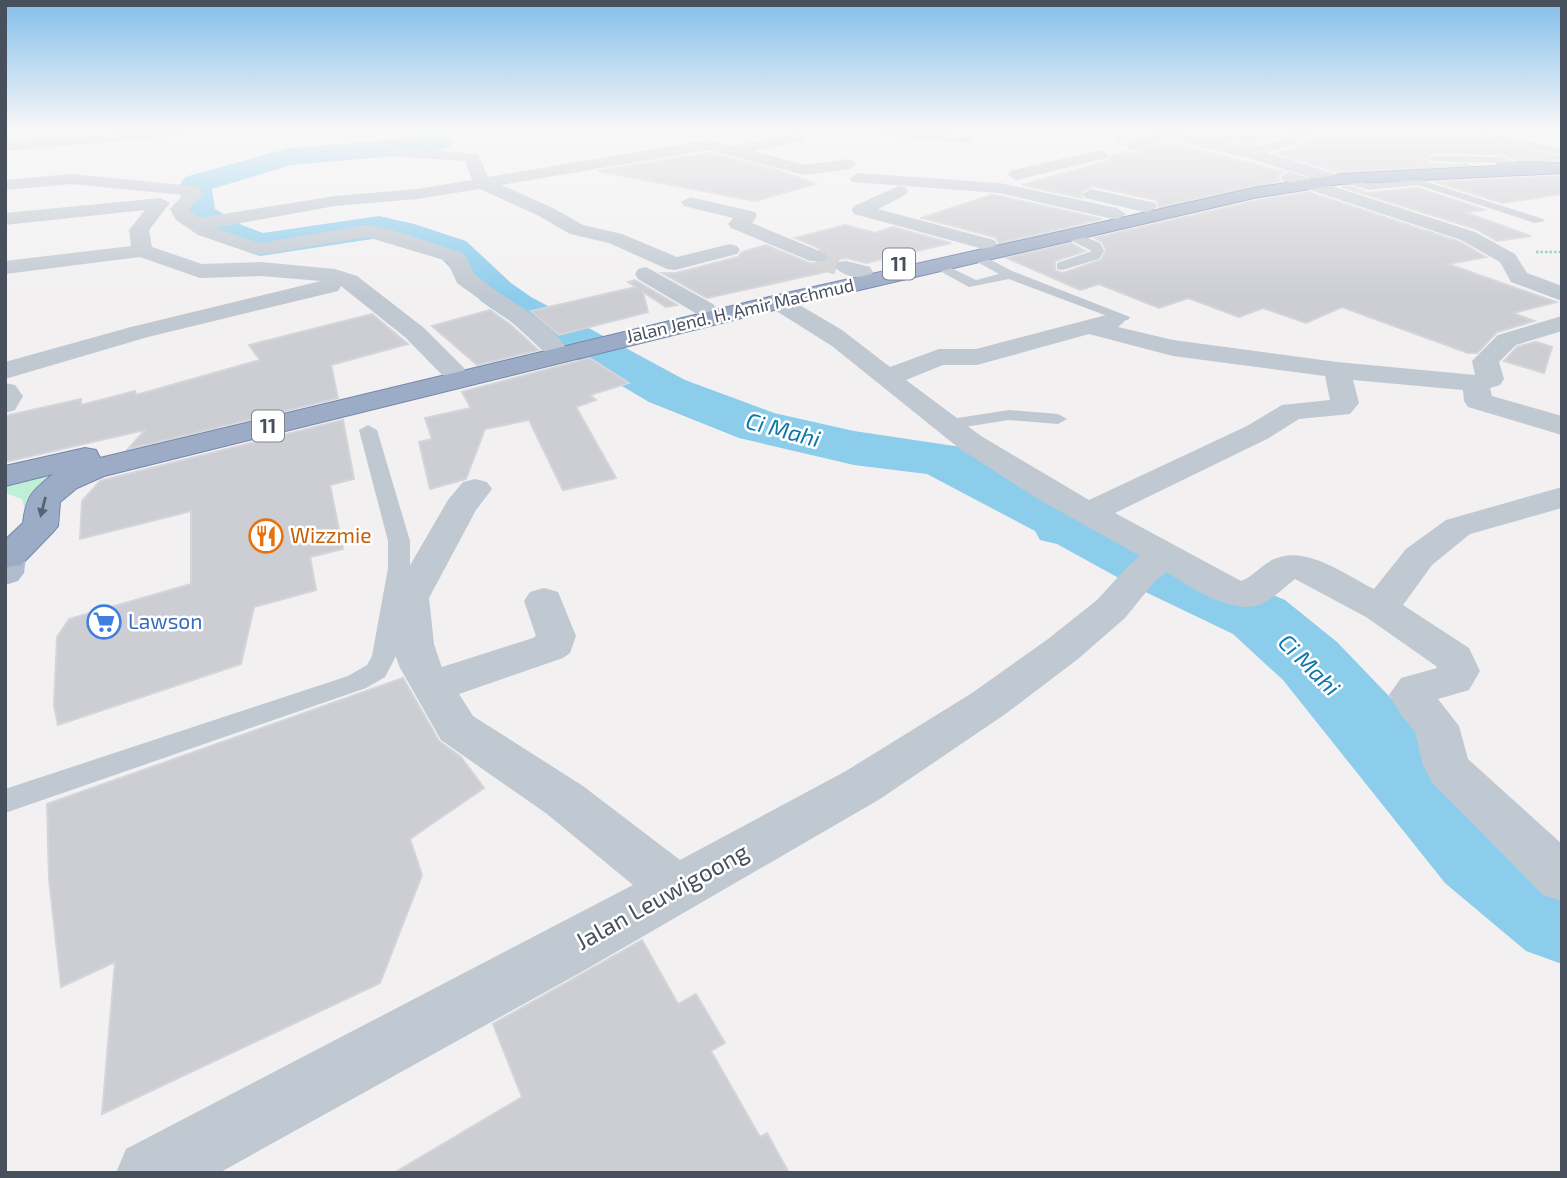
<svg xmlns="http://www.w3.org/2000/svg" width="1567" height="1178" viewBox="0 0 1567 1178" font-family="'Exo 2',sans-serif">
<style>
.green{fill:#bfefd7}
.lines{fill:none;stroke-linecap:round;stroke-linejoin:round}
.river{fill:#8ccdec;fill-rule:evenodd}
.building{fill:#cdced4;stroke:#d4d5db;stroke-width:2}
.minor-tunnel{stroke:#d0d0d3;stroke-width:22;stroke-dasharray:22 10;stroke-linecap:butt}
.trunk-casing{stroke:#7387aa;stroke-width:2}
.path{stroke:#77cdac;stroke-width:2.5;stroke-dasharray:2.5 2;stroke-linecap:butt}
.service{fill:#c0c8d1;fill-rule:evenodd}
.minor{fill:#c0c8d1;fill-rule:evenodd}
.tertiary{fill:#c0c8d1;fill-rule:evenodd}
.secondary{fill:#c3cad8;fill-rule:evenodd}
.primary{fill:#b0bcce;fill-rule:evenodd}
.trunk{fill:#9cacc6;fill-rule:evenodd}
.path-bridge{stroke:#77cdac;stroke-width:2;stroke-dasharray:2.5 2;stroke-linecap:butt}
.oneway{fill:#596272}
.labels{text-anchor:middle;stroke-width:5;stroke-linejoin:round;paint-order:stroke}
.far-street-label{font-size:18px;fill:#48505d;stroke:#fff}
.shield{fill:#fff;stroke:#7f848e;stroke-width:2}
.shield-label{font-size:19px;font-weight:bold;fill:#48505d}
.food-label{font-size:21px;fill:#c56008;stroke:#fff;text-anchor:start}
.shop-label{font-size:21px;fill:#366cbe;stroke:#fff;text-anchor:start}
.water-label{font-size:23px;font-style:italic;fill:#0d78aa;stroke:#fff}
.near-street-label{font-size:24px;fill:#48505d;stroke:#fff}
</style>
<rect width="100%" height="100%" fill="#f2f0f0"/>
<!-- green -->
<path class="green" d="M 106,457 L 28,520 L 22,499 L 5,493 L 5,486 Z"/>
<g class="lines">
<!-- river -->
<path class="river" d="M 406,131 C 422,130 443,126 453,141 L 449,147 L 430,153 L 291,165 L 212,189 L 215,209 L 242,225 L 263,233 L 379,216 L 414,224 L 466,241 L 511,283 L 531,297 L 685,380 L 774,413 L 854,431 L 961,447 L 1081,506 L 1085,511 L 1099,514 L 1183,557 L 1285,600 L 1337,642 L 1513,825 L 1562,860 L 1562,964 L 1526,951 L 1445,883 L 1283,680 L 1233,634 L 1135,587 L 1057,544 L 1040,540 L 1035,531 L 927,474 L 854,465 L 739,438 L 649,402 L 501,315 L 481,301 L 440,257 L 390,240 L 379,238 L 260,256 L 216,241 L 187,221 L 182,214 L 180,184 L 185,177 L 289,148 L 413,138 Z"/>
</g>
<!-- building -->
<g class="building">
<path d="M 1119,131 L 1139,131 L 1142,136 L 1126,140 L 1121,146 L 1117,145 Z"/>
<path d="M 1183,131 L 1287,131 L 1282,137 L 1250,145 Z"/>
<path d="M 1326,131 L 1457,131 L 1562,157 L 1562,160 L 1518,160 L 1499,154 L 1433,153 L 1425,159 L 1430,164 L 1469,165 L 1337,172 L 1276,153 L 1296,148 L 1301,141 L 1322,137 Z"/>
<path d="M 1168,142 L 1284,172 L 1278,176 L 1280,181 L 1159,207 L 1156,200 L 1092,186 L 1081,192 L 1082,198 L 1022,185 L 1108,161 L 1111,156 L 1122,152 L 1133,153 Z"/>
<path d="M 708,153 L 780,171 L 816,184 L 755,201 L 598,171 Z"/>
<path d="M 1562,176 L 1562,194 L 1503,203 L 1436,182 Z"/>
<path d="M 1349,186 L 1368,193 L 1418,188 L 1485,210 L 1464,212 L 1531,236 L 1497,241 L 1476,229 L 1342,187 Z"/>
<path d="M 1308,192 L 1460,242 L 1486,257 L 1448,264 L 1556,302 L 1513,313 L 1534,321 L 1497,332 L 1477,353 L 1468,353 L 1342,307 L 1306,323 L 1263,308 L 1239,317 L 1188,298 L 1159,308 L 1099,284 L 1080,290 L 1007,258 L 1071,243 L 1085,251 L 1055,261 L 1055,271 L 1063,273 L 1101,260 L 1106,250 L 1102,242 L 1095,238 L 1255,201 Z"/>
<path d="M 991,195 L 999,196 L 1102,219 L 999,243 L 995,237 L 922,218 Z"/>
<path d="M 845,225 L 875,233 L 893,227 L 951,243 L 866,263 L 847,258 L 838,259 L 833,266 L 834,270 L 707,298 L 662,273 L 676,273 L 738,257 L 742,252 L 766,245 L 809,263 L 824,264 L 831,257 L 826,251 L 795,238 Z"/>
<path d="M 635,280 L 677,305 L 666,307 L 643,292 L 648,312 L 559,335 L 531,311 L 636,287 L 628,282 Z"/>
<path d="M 490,310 L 512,326 L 538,350 L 477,365 L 432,326 Z"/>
<path d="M 372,314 L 408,344 L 331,365 L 338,398 L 128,449 L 145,430 L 5,462 L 5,416 L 81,399 L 81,405 L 135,391 L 136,395 L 260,360 L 249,345 Z"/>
<path d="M 1536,342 L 1552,347 L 1544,373 L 1504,361 L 1517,347 Z"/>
<path d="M 590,358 L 629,383 L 590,395 L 596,400 L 576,407 L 616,478 L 563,490 L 529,420 L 485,429 L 466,479 L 430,489 L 419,442 L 432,439 L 425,418 L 471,408 L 462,392 Z"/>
<path d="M 343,420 L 354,479 L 330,485 L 343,549 L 310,557 L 316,590 L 254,607 L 241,664 L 58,725 L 54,706 L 57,637 L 69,619 L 191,584 L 191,511 L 80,539 L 82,501 L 100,481 Z"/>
<path d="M 403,678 L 439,741 L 461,757 L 484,788 L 410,839 L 422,875 L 380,983 L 102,1114 L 115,962 L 61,987 L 49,879 L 47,804 Z"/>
<path d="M 642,940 L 678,1004 L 696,994 L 725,1043 L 711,1051 L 760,1137 L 767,1133 L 789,1173 L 394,1173 L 522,1097 L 493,1024 Z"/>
</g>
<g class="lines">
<!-- minor-tunnel -->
<path class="minor-tunnel" d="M 817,257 L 846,267"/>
<defs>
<path id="trunk" d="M 1502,162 L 1562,163 L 1562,173 L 1341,184 L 1254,198 L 778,309 L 104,476 L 77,488 L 60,502 L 58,526 L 52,533 L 21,565 L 5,567 L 5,540 L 23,523 C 26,496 32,491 53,474 L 5,486 L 5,466 L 85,448 L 96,450 L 100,458 L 778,295 L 1254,188 L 1341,174 L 1495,166 Z"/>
</defs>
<!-- trunk casing -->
<use href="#trunk" class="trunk-casing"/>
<!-- path -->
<path class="path" d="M 1536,252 L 1562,252"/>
<!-- service -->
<g class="service">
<path d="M 1461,131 L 1476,131 L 1562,149 L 1562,155 Z"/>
<path d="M 1545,131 L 1562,131 L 1562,137 L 1546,133 Z"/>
<path d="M 1433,156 L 1499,157 L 1542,169 L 1537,172 L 1499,163 L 1430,161 L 1428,159 Z"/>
<path d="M 1396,172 L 1543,219 L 1545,221 L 1535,223 L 1418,185 L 1368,190 L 1336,179 L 1341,176 L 1368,184 L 1404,181 L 1392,177 L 1392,173 Z"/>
<path d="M 1066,232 L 1074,232 L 1100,243 L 1104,251 L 1099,259 L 1062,270 L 1057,269 L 1057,263 L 1092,251 L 1066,238 Z"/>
<path d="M 976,252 L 1012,271 L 1130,317 L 1128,320 L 1118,320 L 1009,279 L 969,287 L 929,265 L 931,262 L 939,262 L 976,280 L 999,274 L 972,259 L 972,253 Z"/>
<path d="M 1009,410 L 1058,414 L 1067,419 L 1058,424 L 1009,420 L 945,430 L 936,425 L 945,420 Z"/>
<path d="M 368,425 L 377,430 L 410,541 L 410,568 L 396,656 L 385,677 L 366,688 L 5,813 L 5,789 L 348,676 L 367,665 L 372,656 L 388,568 L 388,541 L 359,430 Z"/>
</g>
<!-- minor -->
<g class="minor">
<path d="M 143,131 L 190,132 L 183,136 L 5,151 L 5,141 Z"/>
<path d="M 796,131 L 811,131 L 801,141 L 753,151 L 805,165 L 849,159 L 857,164 L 849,169 L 805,175 L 708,150 L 501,185 L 553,208 L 583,225 L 622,234 L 677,257 L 730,244 L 737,246 L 740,250 L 737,254 L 675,270 L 667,269 L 609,243 L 570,234 L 539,216 L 480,189 L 417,199 L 335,206 L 214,228 L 260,243 L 367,225 L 393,230 L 463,253 C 469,260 471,271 477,276 C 505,300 543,315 565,346 L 561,351 L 552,354 L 543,351 L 514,324 L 457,283 L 447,261 L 367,237 L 259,255 L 198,235 L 176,220 L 170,209 L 183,195 L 71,184 L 5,190 L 5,180 L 71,174 L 193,186 L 199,187 L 203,194 L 189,210 L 199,218 L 335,196 L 417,189 L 472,180 L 465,161 L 388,156 L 386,153 L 388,150 L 394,148 L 478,154 L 488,177 L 708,140 L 732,146 L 791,135 Z"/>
<path d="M 861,131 C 880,130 963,128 974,139 L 967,143 L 868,135 Z"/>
<path d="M 1166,131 L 1172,132 L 1174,135 L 1172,138 L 1132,151 L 1124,146 L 1127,143 Z"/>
<path d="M 1297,131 L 1323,131 L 1321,134 L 1299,139 L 1295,145 L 1254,156 L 1248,158 L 1240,153 L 1242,150 L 1284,139 L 1288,133 Z"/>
<path d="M 1101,150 L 1109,155 L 1107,158 L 1016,180 L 1008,175 L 1010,171 Z"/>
<path d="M 1289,172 L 1313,179 L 1316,183 L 1307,188 L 1283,181 L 1281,177 Z"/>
<path d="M 858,173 L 999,183 L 1117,208 L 1126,214 L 1117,220 L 999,193 L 852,182 L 850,178 Z"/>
<path d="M 899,186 L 905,187 L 908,191 L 905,195 L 878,209 L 994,240 L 997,244 L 994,248 L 987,250 L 854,214 L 852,210 L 854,206 Z"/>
<path d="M 1091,189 L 1155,203 L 1157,207 L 1148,213 L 1085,198 L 1082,194 Z"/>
<path d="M 690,197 L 755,212 L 757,216 L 752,223 L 824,253 L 828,257 L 824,261 L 810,261 L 731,228 L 728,224 L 733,218 L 684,206 L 681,202 Z"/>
<path d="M 161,198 L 170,203 L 149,230 L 152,247 L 202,264 L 261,262 L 335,269 L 357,276 L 424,328 L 465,369 L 462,375 L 452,377 L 442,375 L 406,338 L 341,286 L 338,291 L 148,337 L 5,379 L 5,362 L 131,327 L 321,281 L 261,276 L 200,278 L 140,257 L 5,274 L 5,261 L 131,246 L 129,230 L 145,210 L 5,225 L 5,213 Z"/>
<path d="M 846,261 L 870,267 L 873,272 L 870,277 C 859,279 842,276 835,267 L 838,262 Z"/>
<path d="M 646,267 L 713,304 L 717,309 L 713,314 L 697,314 L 638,279 L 635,274 L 638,269 Z"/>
<path d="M 778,295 L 786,297 L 842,330 L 890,367 L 939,349 L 976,349 L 1114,313 L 1123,315 L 1126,320 L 1118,327 L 1173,340 L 1337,362 L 1475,375 L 1472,361 L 1498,335 L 1562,316 L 1562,331 L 1516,345 L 1499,362 L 1504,379 L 1500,385 L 1490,388 L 1492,396 L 1562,416 L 1562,435 L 1468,407 L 1464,401 L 1463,390 L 1353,380 L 1359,403 L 1350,414 L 1299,419 L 1269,438 L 1115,513 L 1241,581 C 1252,577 1261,566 1272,560 C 1304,543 1346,575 1374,589 L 1406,549 L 1446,520 L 1562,487 L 1562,508 L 1470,534 L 1432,565 L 1403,605 L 1469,648 L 1480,671 L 1469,690 L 1438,699 L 1459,726 L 1468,759 L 1562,844 L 1562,901 L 1543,895 L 1432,783 L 1423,765 L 1415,732 L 1401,715 L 1389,695 L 1401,678 L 1437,668 L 1436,666 L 1366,617 L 1295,579 C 1285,587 1275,597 1264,603 C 1237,618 1189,587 1167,572 L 1155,581 L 1125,618 L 1078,659 L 1004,715 L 880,799 L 585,970 L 219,1173 L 116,1173 L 126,1149 L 633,885 L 547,814 L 441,740 L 399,666 L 392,644 L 391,598 L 448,500 L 463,482 L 475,479 L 487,482 L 492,489 L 476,510 L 429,598 L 434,644 L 441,665 L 442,667 L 533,638 L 536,636 L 524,601 L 530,592 L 544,588 L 558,592 L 576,636 L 570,653 L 563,658 L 459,694 L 473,716 L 583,786 L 680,860 L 846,771 L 972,693 L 1048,639 L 1097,600 L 1129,565 L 1140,556 L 1038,499 L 960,449 L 832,346 L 770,307 L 766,302 L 770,297 ZM 1089,334 L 1173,356 L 1325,376 L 1330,400 L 1282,405 L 1247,426 L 1089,500 L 981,436 L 906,380 L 943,365 L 977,365 Z"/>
<path d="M 5,383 L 15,385 L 23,396 L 15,410 L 5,413 Z"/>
</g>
<!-- tertiary -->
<path class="tertiary" d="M 1307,178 L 1475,232 L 1515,254 L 1527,273 L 1562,286 L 1562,301 L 1511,282 L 1500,262 L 1461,240 L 1301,187 L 1298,183 Z"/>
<!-- secondary -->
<path class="secondary" d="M 1142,131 C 1203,128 1282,158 1341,176 L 1344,180 L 1335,185 L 1244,157 L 1144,134 Z"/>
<!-- primary -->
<path class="primary" d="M 8,546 L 21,549 L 26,557 L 24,573 L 18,581 L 5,585 L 5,547 Z"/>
<!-- trunk -->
<use href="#trunk" class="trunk"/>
<!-- path-bridge -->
<path class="path-bridge" d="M 1465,164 L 1494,175"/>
</g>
<!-- one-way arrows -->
<defs><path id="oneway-solid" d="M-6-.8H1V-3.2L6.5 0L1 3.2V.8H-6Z" transform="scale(1.75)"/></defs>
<use class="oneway" href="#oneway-solid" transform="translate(43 507) rotate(104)"/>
<!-- sky -->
<linearGradient id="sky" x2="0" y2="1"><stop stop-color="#83beea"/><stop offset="0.44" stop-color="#f9f8f8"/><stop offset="1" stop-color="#f9f8f8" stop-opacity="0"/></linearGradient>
<rect width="1567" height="296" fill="url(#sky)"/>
<!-- icons -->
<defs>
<symbol id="restaurant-ring" viewBox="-11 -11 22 22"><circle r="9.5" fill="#fff" stroke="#e8710a" stroke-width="1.5"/><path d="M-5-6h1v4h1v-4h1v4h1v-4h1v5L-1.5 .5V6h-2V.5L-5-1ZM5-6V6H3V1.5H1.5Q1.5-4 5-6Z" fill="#e8710a"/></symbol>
<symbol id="supermarket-ring" viewBox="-11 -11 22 22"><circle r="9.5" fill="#fff" stroke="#3f7fe0" stroke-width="1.5"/><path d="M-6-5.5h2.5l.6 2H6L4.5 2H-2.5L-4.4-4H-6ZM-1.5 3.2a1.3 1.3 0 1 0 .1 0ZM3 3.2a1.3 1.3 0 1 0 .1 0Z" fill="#3f7fe0"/></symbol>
</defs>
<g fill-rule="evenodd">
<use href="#restaurant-ring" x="247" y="517" width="38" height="38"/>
<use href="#supermarket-ring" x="85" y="603" width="38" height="38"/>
</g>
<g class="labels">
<!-- far-street labels -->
<g class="far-street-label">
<text transform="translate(740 311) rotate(-13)" y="6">Jalan Jend. H. Amir Machmud</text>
</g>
<!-- shield labels -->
<g class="shield">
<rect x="883" y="248.5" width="32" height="31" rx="5"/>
<rect x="252" y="410.5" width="32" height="31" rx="5"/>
</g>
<g class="shield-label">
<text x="899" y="271">11</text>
<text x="268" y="433">11</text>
</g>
<!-- food labels -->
<g class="food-label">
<text x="290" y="543">Wizzmie</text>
</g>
<!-- shop labels -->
<g class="shop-label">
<text x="128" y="629">Lawson</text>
</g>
<!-- water labels -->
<g class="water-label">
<text transform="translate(783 430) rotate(15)" y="8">Ci Mahi</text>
<text transform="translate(1309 665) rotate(45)" y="8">Ci Mahi</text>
</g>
<!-- near-street labels -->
<g class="near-street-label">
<text transform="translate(662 897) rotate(-29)" y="8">Jalan Leuwigoong</text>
</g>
</g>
<!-- border -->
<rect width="1567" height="1178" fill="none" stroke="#48505d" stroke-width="14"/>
</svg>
